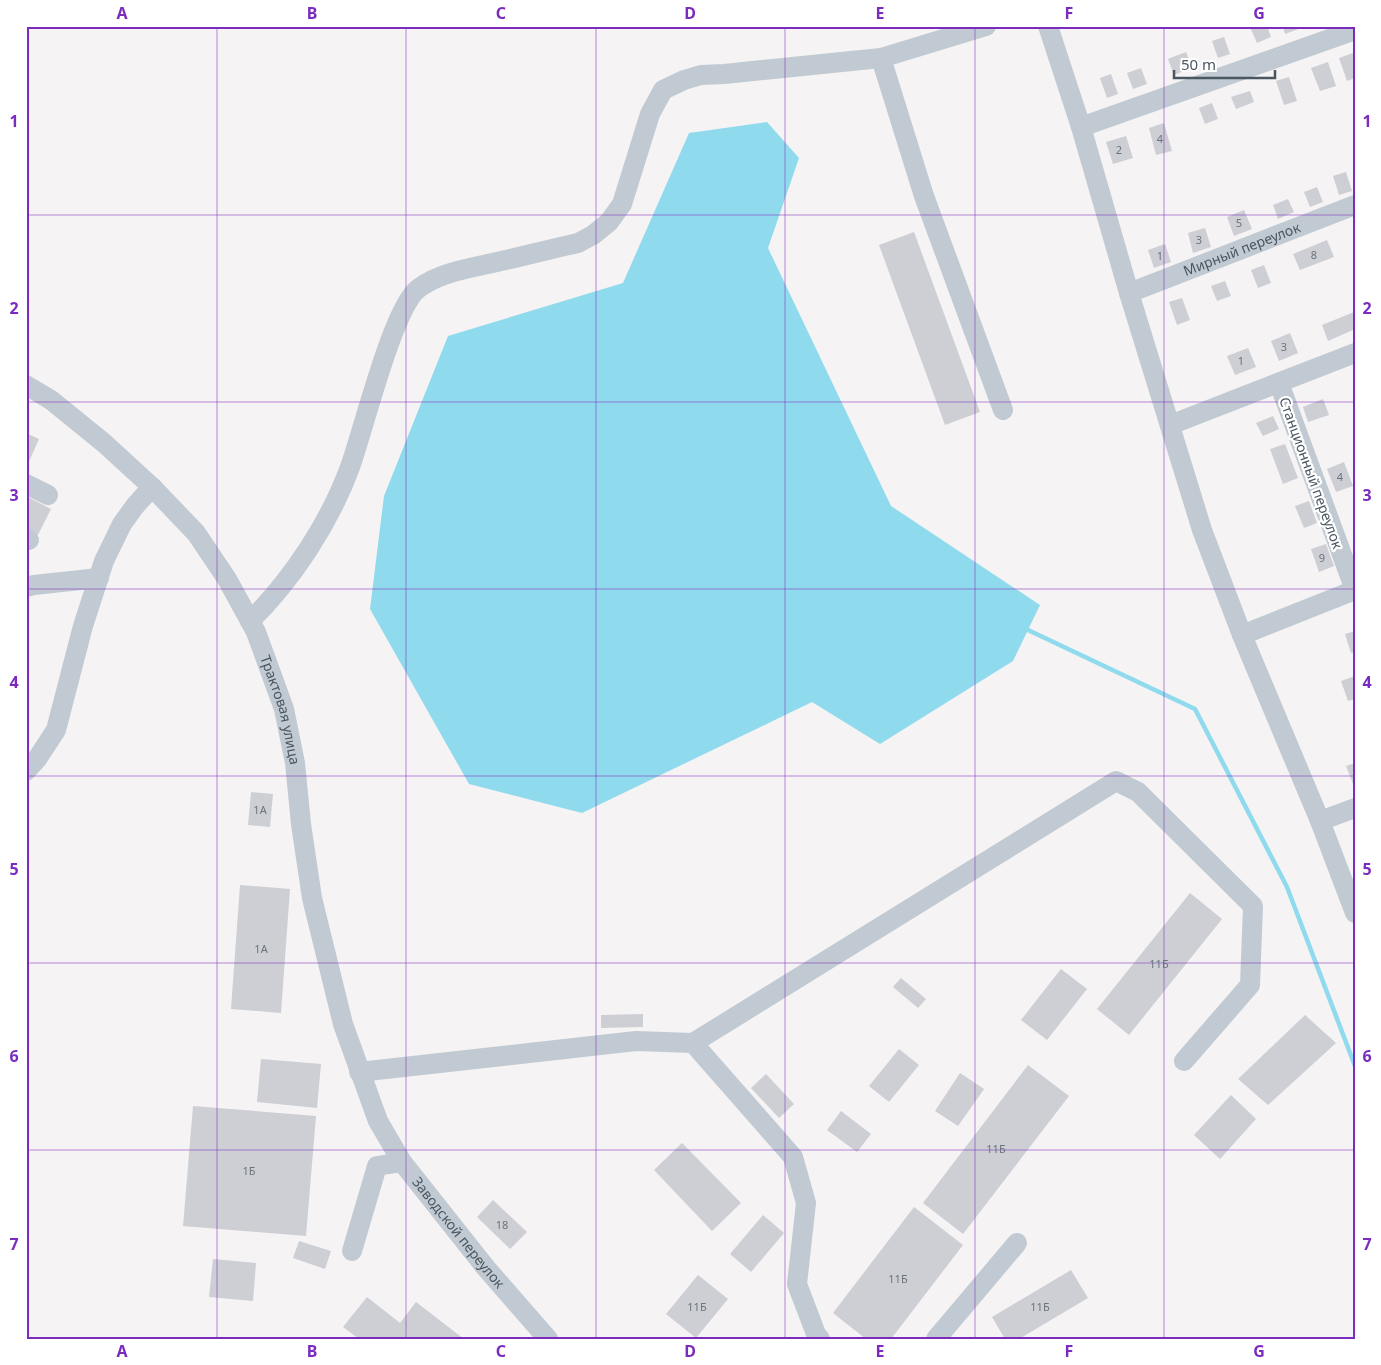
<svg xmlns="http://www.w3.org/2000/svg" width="1381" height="1365" viewBox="0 0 1381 1365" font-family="'Noto Sans',sans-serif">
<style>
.water{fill:#90daee}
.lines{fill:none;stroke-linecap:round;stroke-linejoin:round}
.stream{stroke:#90daee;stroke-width:4.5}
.building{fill:#cdcfd5}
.minor{stroke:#c1cad2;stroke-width:20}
.grid{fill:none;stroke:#7b2cbf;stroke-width:1;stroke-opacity:0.55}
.labels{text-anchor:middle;stroke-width:4.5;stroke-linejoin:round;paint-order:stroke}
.number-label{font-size:11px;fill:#6b747e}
.street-label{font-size:14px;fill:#4a5661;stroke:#fff}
.neatline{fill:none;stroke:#7b2cbf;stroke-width:2}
.grid-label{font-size:16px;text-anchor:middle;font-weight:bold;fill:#7b2cbf}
</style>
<rect width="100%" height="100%" fill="#f5f3f3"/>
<!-- water -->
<path class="water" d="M 767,122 L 799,158 L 768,248 L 891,506 L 1040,605 L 1013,661 L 880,744 L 812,702 L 582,813 L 469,784 L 370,609 L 384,496 L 448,336 L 623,283 L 689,133 Z"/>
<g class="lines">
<!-- stream -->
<path class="stream" d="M 1028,630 L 1195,709 L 1287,887 L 1355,1066"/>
</g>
<!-- building -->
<g class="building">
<path d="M 1252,26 L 1267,26 L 1271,37 L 1257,43 L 1250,27 Z"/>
<path d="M 1283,26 L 1300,26 L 1301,28 L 1285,34 Z"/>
<path d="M 1224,37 L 1230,54 L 1218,58 L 1212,41 Z"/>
<path d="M 1186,52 L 1192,68 L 1174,75 L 1168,59 Z"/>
<path d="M 1353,53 L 1355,58 L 1355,78 L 1347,81 L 1339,58 Z"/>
<path d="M 1328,62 L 1336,86 L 1320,91 L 1311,68 Z"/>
<path d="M 1141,68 L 1147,84 L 1133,89 L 1127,73 Z"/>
<path d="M 1111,74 L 1118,94 L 1107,98 L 1100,78 Z"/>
<path d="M 1289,77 L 1297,101 L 1284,105 L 1276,81 Z"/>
<path d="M 1250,91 L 1254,102 L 1236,109 L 1231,97 Z"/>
<path d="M 1212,103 L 1218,119 L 1205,124 L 1199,108 Z"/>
<path d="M 1164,123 L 1172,151 L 1156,155 L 1149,128 Z"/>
<path d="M 1126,136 L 1133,158 L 1113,164 L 1106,142 Z"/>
<path d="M 1346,172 L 1352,191 L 1339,195 L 1333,176 Z"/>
<path d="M 1317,187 L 1323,202 L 1310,207 L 1304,192 Z"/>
<path d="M 1288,199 L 1294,212 L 1278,219 L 1273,205 Z"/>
<path d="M 1244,210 L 1252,229 L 1234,236 L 1227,217 Z"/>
<path d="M 1205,228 L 1211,247 L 1193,253 L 1188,233 Z"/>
<path d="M 914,232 L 980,412 L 945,425 L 879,245 Z"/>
<path d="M 1327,240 L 1334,257 L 1300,270 L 1293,254 Z"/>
<path d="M 1165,244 L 1171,262 L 1154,268 L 1148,250 Z"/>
<path d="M 1264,265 L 1271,283 L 1258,288 L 1251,270 Z"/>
<path d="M 1225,281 L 1231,296 L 1217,301 L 1211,286 Z"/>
<path d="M 1182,298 L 1190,320 L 1177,325 L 1169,302 Z"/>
<path d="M 1354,312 L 1355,329 L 1328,341 L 1322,325 Z"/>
<path d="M 1290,333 L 1298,353 L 1279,361 L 1271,341 Z"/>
<path d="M 1248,348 L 1256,367 L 1235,375 L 1227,356 Z"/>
<path d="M 1323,399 L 1329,415 L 1308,422 L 1303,407 Z"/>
<path d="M 1273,416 L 1279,429 L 1263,436 L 1256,423 Z"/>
<path d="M 26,433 L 39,439 L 26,468 Z"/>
<path d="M 1285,444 L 1298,478 L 1283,484 L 1270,449 Z"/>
<path d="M 1344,462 L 1353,486 L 1336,492 L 1327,469 Z"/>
<path d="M 26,496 L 51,509 L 38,535 L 26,529 Z"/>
<path d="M 1309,501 L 1317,523 L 1304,528 L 1295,506 Z"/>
<path d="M 1326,544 L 1334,566 L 1319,572 L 1311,549 Z"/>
<path d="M 1355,631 L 1355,652 L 1351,653 L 1345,634 Z"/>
<path d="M 1355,676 L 1355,699 L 1348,701 L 1341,681 Z"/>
<path d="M 1355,763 L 1355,789 L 1346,766 Z"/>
<path d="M 251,792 L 273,794 L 270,827 L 248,825 Z"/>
<path d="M 240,885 L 290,889 L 281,1013 L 231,1009 Z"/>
<path d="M 1190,893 L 1222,919 L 1129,1035 L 1097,1009 Z"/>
<path d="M 1061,969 L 1087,989 L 1047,1040 L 1021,1020 Z"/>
<path d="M 901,978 L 926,999 L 918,1008 L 893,987 Z"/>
<path d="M 643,1014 L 643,1027 L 601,1028 L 601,1015 Z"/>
<path d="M 1305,1015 L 1336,1043 L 1268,1105 L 1238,1079 Z"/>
<path d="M 899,1049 L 919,1065 L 889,1102 L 869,1086 Z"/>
<path d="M 261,1059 L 321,1064 L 317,1108 L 257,1102 Z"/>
<path d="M 1028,1065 L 1069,1096 L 963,1234 L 923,1203 Z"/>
<path d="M 960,1073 L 984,1089 L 958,1126 L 935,1111 Z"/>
<path d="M 766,1074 L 794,1104 L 779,1118 L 751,1088 Z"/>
<path d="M 1231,1095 L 1256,1119 L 1220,1159 L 1194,1135 Z"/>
<path d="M 193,1106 L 316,1116 L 306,1236 L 183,1226 Z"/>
<path d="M 841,1111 L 871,1134 L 857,1152 L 827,1130 Z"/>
<path d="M 682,1143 L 741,1203 L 712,1231 L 654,1170 Z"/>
<path d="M 493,1200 L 527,1232 L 510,1249 L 477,1217 Z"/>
<path d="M 914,1207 L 963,1245 L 891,1339 L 866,1339 L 833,1313 Z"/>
<path d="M 763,1215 L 784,1233 L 751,1272 L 730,1254 Z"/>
<path d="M 299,1241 L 331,1251 L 325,1269 L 293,1258 Z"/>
<path d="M 213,1259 L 256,1263 L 253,1301 L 209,1297 Z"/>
<path d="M 1071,1270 L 1088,1298 L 1019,1339 L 1005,1339 L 992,1317 Z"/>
<path d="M 698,1275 L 728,1299 L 696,1338 L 666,1314 Z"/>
<path d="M 367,1297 L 400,1323 L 416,1302 L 464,1339 L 359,1339 L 343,1327 Z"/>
</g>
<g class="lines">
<!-- minor -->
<g class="minor">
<path d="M 986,26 L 881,58 L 924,196 L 1003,410"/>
<path d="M 1048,26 L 1081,127 L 1129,293 L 1202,530 L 1242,635 L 1320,821 L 1355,913"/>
<path d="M 1081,127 L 1355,30"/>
<path id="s1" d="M 1129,293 L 1355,205"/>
<path id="s2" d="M 26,385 L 51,400 L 104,443 L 152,487 L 196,533 L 227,579 L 256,632 L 284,709 L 295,763 L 301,824 L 312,898 L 343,1024 L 378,1121 L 402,1162 L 486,1268 L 548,1339"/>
<path d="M 1170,425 L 1355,353"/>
<path d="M 26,484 L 48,495"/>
<path d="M 26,538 L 29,540"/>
<path d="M 26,587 L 34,585 L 99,578"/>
<path d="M 250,621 C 292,580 330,522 350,467 C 363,432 393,306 419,288 C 441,272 471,268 497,262 C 524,256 551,249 578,243 L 593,235 L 609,222 L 622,204 L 650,114 L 663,90 L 684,80 L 701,75 L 724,74 L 881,58"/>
<path d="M 1242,635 L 1355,590 L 1279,383"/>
<path d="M 26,771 L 37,759 L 56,730 L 83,626 L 104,561 L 122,524 L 135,506 L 152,487"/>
<path d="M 1320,821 L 1355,808"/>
<path d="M 693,1043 L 1116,781 L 1138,792 L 1253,906 L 1250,985 L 1184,1061"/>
<path d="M 359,1072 L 636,1041 L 693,1043 L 793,1157 L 806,1203 L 797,1284 L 816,1334 L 820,1339"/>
<path d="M 352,1251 L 377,1166 L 402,1162"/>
<path d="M 936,1339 L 1017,1243"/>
</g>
</g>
<!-- grid -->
<path class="grid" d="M 217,26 L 217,1339M 406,26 L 406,1339M 596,26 L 596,1339M 785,26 L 785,1339M 975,26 L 975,1339M 1164,26 L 1164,1339M 26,215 L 1355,215M 26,402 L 1355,402M 26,589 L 1355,589M 26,776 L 1355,776M 26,963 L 1355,963M 26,1150 L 1355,1150"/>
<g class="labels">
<!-- number labels -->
<g class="number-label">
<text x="1160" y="143">4</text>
<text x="1119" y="154">2</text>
<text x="1239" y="227">5</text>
<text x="1199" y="244">3</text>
<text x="1314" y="259">8</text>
<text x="1160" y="260">1</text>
<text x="1284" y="351">3</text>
<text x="1241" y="365">1</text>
<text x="1340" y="481">4</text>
<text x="1322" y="562">9</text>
<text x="260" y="814">1А</text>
<text x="261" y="953">1А</text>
<text x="1159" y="968">11Б</text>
<text x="996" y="1153">11Б</text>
<text x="249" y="1175">1Б</text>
<text x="502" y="1229">18</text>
<text x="898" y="1283">11Б</text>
<text x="697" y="1311">11Б</text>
<text x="1040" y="1311">11Б</text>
</g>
<!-- street labels -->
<g class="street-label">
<text dy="5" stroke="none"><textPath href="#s1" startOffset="121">Мирный переулок</textPath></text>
<text transform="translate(1311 473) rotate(70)" y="5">Станционный переулок</text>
<text dy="5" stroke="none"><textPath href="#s2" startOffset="424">Трактовая улица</textPath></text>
<text dy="5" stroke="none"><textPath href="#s2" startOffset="986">Заводской переулок</textPath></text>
</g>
</g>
<!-- border -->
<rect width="1381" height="1365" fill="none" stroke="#ffffff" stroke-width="55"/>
<!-- scale -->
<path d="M1174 70v8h101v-8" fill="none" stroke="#4a5661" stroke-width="2.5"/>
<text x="1181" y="70" font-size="15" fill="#4a5661" stroke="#ffffff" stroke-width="4" paint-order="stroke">50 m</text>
<rect x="28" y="28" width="1326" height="1310" class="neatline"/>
<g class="grid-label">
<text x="122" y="19">A</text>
<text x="312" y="19">B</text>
<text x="501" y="19">C</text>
<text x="690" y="19">D</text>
<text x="880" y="19">E</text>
<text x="1069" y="19">F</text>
<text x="1259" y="19">G</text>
<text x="14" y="127">1</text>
<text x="1367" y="127">1</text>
<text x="14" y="314">2</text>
<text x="1367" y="314">2</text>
<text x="14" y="501">3</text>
<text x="1367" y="501">3</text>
<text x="14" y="688">4</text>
<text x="1367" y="688">4</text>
<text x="14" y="875">5</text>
<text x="1367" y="875">5</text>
<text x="14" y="1062">6</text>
<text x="1367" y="1062">6</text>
<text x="14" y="1250">7</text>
<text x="1367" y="1250">7</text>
<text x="122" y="1357">A</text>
<text x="312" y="1357">B</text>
<text x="501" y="1357">C</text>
<text x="690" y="1357">D</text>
<text x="880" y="1357">E</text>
<text x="1069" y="1357">F</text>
<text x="1259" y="1357">G</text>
</g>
</svg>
